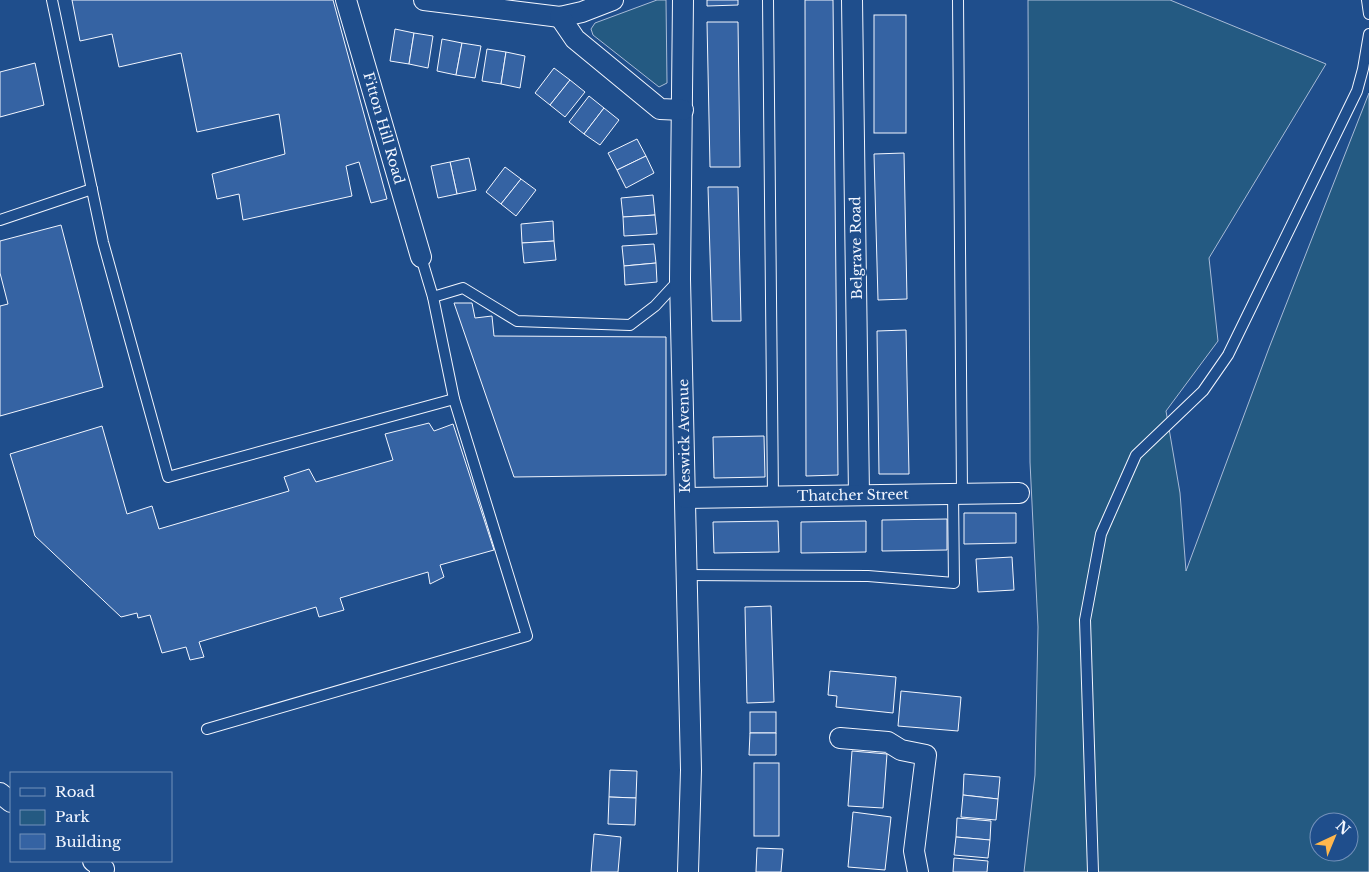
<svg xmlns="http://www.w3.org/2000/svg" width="1369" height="872" viewBox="0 0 1369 872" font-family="'Libre Baskerville',serif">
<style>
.green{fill:#245a82;stroke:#a8bbd7;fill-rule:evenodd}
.building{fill:#3563a3;stroke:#f2f6ff}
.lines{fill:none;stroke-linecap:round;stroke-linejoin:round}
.lane-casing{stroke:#f2f6ff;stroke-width:12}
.street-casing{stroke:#f2f6ff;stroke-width:22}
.lane{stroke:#1f4e8c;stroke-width:10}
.street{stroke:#1f4e8c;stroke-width:20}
.labels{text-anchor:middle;stroke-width:4;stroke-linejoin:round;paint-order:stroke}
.street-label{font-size:14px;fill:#f2f6ff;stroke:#1f4e8c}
</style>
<rect width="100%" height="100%" fill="#1f4e8c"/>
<!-- green -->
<g class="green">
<path d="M 657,0 L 666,0 L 667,83 L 659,87 L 593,35 L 591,29 L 595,23 Z"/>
<path d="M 1028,0 L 1170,0 L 1326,64 L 1209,258 L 1218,341 L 1166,411 L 1180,493 L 1186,571 L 1269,348 L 1369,93 L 1369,872 L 1024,872 L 1035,775 L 1038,627 L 1030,462 ZM 1319,822 L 1349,822 L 1349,852 L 1319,852 Z"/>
</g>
<!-- building -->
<g class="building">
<path d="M 72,0 L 333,0 L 387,199 L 371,203 L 359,162 L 346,166 L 352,196 L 243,220 L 239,194 L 217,199 L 212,174 L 285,154 L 279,114 L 197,132 L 181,53 L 119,67 L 112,34 L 80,41 Z"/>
<path d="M 707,0 L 738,0 L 738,5 L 707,6 Z"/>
<path d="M 805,0 L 833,0 L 838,475 L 806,476 Z"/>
<rect x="874" y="15" width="32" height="118"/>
<path d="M 707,22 L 738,22 L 740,167 L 710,167 Z"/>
<path d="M 395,29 L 414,33 L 409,64 L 390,61 Z"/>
<path d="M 414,33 L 433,36 L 428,68 L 409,64 Z"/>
<path d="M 442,39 L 462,43 L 456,75 L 437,71 Z"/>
<path d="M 462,43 L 481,46 L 475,78 L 456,75 Z"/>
<path d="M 487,49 L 506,52 L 501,84 L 482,81 Z"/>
<path d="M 506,52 L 525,56 L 520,88 L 501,84 Z"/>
<path d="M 35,63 L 44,105 L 0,117 L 0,72 Z"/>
<path d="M 554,68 L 570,80 L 550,105 L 535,93 Z"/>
<path d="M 570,80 L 585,92 L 565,117 L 550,105 Z"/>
<path d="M 589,96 L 604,108 L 584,134 L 569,122 Z"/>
<path d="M 604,108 L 619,120 L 600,145 L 584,134 Z"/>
<path d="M 637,139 L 646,156 L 617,170 L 608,153 Z"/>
<path d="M 904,153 L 907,299 L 878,300 L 874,154 Z"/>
<path d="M 646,156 L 654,173 L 626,188 L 617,170 Z"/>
<path d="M 469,158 L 476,190 L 457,194 L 450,162 Z"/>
<path d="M 450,162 L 457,194 L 438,198 L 431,166 Z"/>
<path d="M 505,167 L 521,179 L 501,204 L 486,192 Z"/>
<path d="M 521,179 L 536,190 L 516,216 L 501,204 Z"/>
<path d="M 708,187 L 738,187 L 741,321 L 712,321 Z"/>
<path d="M 653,195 L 655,215 L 623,217 L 621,198 Z"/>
<path d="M 655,215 L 657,234 L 624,236 L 623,217 Z"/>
<path d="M 553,221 L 554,241 L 522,243 L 521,224 Z"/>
<path d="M 61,225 L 103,387 L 0,416 L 0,306 L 8,304 L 0,273 L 0,241 Z"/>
<path d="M 554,241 L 556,260 L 524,263 L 522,243 Z"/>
<path d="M 654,244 L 656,263 L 624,266 L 622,246 Z"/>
<path d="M 656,263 L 657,282 L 625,285 L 624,266 Z"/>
<path d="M 454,303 L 472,303 L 475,318 L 492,316 L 494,336 L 666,337 L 666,475 L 514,477 Z"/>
<path d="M 906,330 L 909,474 L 879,474 L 877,331 Z"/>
<path d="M 429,423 L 434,431 L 453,424 L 494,550 L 440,565 L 444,577 L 430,584 L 428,572 L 340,598 L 344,610 L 319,617 L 316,607 L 199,642 L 204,657 L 190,660 L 186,647 L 162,653 L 150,615 L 138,618 L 137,613 L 121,617 L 35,536 L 10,454 L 102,426 L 127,514 L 152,506 L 159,529 L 289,491 L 284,477 L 309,469 L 316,482 L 393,460 L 385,434 Z"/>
<path d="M 764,436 L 765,477 L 714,478 L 713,437 Z"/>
<path d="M 964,513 L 1016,513 L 1016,543 L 964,544 Z"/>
<path d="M 947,519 L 947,550 L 882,551 L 882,520 Z"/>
<path d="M 778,521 L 779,552 L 714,553 L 713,522 Z"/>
<path d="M 866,521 L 866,552 L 801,553 L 801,522 Z"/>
<path d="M 1012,557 L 1014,590 L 978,592 L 976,559 Z"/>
<path d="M 771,606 L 774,702 L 747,703 L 745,607 Z"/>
<path d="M 830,671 L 896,677 L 893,713 L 836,707 L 837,696 L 828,695 Z"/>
<path d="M 901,691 L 961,697 L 958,731 L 898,726 Z"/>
<rect x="750" y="712" width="26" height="21"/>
<path d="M 750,733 L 776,733 L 776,755 L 749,755 Z"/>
<path d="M 852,751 L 887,754 L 883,808 L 848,806 Z"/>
<rect x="754" y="763" width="25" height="73"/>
<path d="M 610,770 L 637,771 L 636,798 L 609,797 Z"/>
<path d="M 964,774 L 1000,777 L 998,799 L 963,795 Z"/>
<path d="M 963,795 L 998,799 L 996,820 L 961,817 Z"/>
<path d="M 609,797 L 636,798 L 635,825 L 608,824 Z"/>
<path d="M 853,812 L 891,817 L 885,870 L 848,867 Z"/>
<path d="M 957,818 L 991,821 L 990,840 L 956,837 Z"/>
<path d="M 594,834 L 621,837 L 618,872 L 591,872 Z"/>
<path d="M 956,837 L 990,840 L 988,858 L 954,855 Z"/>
<path d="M 757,848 L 783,849 L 781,872 L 756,872 Z"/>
<path d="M 954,858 L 988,861 L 987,872 L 953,872 Z"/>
</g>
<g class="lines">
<defs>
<g id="lane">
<path d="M 52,0 L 103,242 L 168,477 L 454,399"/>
<path d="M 768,0 L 773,497"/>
<path d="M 958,0 L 962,493"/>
<path d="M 1367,0 L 1369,14"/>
<path d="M 0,220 L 92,189"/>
<path d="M 433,297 L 463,288 L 517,321 L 630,325 L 655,306 L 679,280"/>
<path d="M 687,575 L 868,576 L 954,583 L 953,493"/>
<path d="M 207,729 L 527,636 L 454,399 L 433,297 L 421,257"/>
<path d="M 1093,872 L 1085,620 L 1101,534 L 1136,455 L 1203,391 L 1228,355 L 1357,91 L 1363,69 L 1369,34"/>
</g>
<g id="street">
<path d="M 346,0 L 421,257"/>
<path d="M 424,0 L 560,17 L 582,12 L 613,0"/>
<path d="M 683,0 L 680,279 L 691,770 L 688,872"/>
<path d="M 852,0 L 859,495"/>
<path d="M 560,17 L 575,39 L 660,109 L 683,110"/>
<path d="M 686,498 L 1019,493"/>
<path d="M 840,738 L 888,742 L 901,750 L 926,755 L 914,851 L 918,872"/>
<path d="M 0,793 L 11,802"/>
<path d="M 93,861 L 104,869 L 100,872"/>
</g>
</defs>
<!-- lane casing -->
<use href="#lane" class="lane-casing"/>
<!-- street casing -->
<use href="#street" class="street-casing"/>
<!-- lane -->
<use href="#lane" class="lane"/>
<!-- street -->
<use href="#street" class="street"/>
</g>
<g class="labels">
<!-- street labels -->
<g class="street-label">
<text transform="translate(384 128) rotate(74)" y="5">Fitton Hill Road</text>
<text transform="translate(856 248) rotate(-91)" y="5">Belgrave Road</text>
<text transform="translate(684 436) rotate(-91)" y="5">Keswick Avenue</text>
<text transform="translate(853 495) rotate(-1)" y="5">Thatcher Street</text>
</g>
</g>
<!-- legend -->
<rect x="10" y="772" width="162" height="90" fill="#1f4e8c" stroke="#7391ba"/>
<rect x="20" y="788" width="25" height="8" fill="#1f4e8c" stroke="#7391ba"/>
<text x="55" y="797" font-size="15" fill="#f2f6ff">Road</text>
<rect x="20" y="810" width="25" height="15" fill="#245a82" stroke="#7391ba"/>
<text x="55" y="822" font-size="15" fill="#f2f6ff">Park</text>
<rect x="20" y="834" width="25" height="15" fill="#3563a3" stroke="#7391ba"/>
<text x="55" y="847" font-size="15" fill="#f2f6ff">Building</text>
<!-- north arrow -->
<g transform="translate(1334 837) rotate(44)"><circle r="24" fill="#1f4e8c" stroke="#7391ba"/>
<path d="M0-4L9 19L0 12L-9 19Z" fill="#ffb74d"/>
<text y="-8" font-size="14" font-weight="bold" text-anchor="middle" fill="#f2f6ff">N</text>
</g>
</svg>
